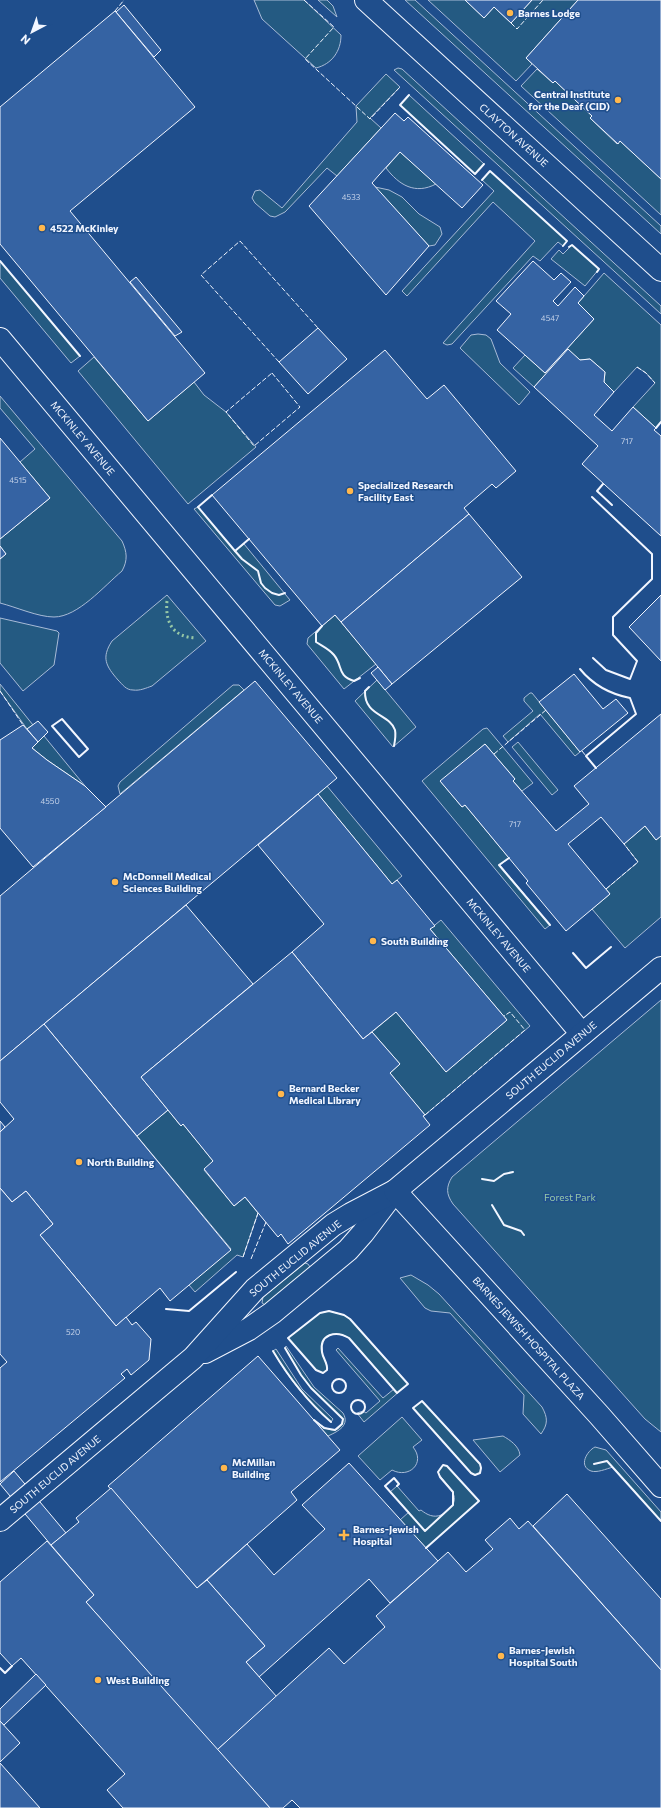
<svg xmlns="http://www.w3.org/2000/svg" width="661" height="1808" viewBox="0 0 661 1808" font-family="Commissioner,sans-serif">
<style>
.green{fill:#245a82;stroke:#a8bbd7}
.building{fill:#3563a3;stroke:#f2f6ff}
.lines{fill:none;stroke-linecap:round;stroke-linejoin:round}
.street-casing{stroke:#f2f6ff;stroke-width:24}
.secondary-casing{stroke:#f2f6ff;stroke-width:24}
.street{stroke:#1f4e8c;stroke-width:22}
.secondary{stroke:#1f4e8c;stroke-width:22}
.hedge{stroke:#97c8a6;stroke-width:3;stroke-dasharray:2 3;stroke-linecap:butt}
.fence{stroke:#f2f6ff;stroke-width:1;stroke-dasharray:5 2;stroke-linecap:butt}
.wall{stroke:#f2f6ff;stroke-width:2}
.poi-dot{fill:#ffb74d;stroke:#1f4e8c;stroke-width:1.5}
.labels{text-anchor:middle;stroke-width:3;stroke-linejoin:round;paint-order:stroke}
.number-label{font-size:8px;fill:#c3d1e8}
.poi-label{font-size:10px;font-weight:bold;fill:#f2f6ff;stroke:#1f4e8c;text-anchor:start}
.street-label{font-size:10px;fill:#f2f6ff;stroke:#1f4e8c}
.park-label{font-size:10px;fill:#97c8a6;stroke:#1f4e8c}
</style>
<rect width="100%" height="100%" fill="#1f4e8c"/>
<!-- green -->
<g class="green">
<path d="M 254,0 L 304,0 L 341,35 C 341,51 332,64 316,68 L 262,19 Z"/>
<path d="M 318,0 L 327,0 L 333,6 L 337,17 Z"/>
<path d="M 405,0 L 415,0 L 661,226 L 661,234 Z"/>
<path d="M 428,0 L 465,0 L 484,18 L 494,7 L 511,23 L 532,0 L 578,0 L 526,58 L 532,64 L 516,81 Z"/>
<path d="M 398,68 L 402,69 L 661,306 L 661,314 L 394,70 Z"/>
<path d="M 537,69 L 553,83 L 555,81 L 592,116 L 591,119 L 617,144 L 620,141 L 661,179 L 661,215 L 521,86 Z"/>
<path d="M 386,74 L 400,87 L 370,118 L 381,128 L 337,176 L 327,168 L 285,212 L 275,217 L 270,216 L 255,203 L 252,198 L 255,191 L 260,190 L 282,208 L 357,122 L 356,106 Z"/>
<path d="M 409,95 L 484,164 L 475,174 L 400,105 Z"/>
<path d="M 400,152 L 436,184 C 415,195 399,185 386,168 Z"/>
<path d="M 490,171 L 567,241 L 563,246 L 558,242 L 540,261 L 533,256 L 452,344 L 447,345 L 443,343 L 535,241 L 493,202 L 407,296 L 402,291 L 494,191 L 482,180 Z"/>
<path d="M 375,187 L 389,190 L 402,197 L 419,214 L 440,227 L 442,234 L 435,245 L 429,246 Z"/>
<path d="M 572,245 L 599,269 L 585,286 L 551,259 L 559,250 L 563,254 Z"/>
<path d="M 0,261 L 80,356 L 71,363 L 0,278 Z"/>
<path d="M 604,273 L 661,325 L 661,422 L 656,428 L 633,407 L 655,383 L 646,373 L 637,367 L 614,392 L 604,382 L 605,372 L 590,359 L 580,360 L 568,350 L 534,387 L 513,368 L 525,355 L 545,373 L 594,319 L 578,303 Z"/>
<path d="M 478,334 L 486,335 L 491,339 L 500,363 L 530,392 L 519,405 L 460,348 L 471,335 Z"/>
<path d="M 94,357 L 148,421 L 194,382 L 204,395 L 226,412 L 256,447 L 188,504 L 78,371 Z"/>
<path d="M 0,396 L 122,541 C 127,552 128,560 122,571 C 104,586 78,617 54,617 C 38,617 16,607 0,603 L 0,559 L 6,554 L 0,546 L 0,539 L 50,498 L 20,462 L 35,449 L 0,408 Z"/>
<path d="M 198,507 L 235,551 L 244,544 L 290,600 L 280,606 L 275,605 L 194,509 Z"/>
<path d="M 167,595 L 206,641 L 152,686 C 146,688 140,691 133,690 C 126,690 123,685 118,680 C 106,666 101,658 112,641 Z"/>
<path d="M 335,615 L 376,664 L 344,689 L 307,644 L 308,638 Z"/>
<path d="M 0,618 L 57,631 L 59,633 L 54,665 L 23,691 L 0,663 Z"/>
<path d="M 377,680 L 416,727 L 393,747 L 355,701 Z"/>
<path d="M 0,684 L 33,725 L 27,729 L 0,691 Z"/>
<path d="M 233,685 L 239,685 L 244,690 L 120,794 L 118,786 L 120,782 Z"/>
<path d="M 530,693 L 532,693 L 580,752 L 575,756 L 540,714 L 508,742 L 503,736 L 533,711 L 524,701 L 524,698 Z"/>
<path d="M 487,728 L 533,783 L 522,791 L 513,781 L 515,779 L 485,744 L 441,782 L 462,807 L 465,805 L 509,858 L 500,865 L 550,925 L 545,929 L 422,781 L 483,729 Z"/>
<path d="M 44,736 L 85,786 L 47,760 L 32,748 Z"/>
<path d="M 518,742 L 558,790 L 552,795 L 512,747 Z"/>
<path d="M 327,786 L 402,876 L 392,884 L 318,794 Z"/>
<path d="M 645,826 L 656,840 L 661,836 L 661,917 L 625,948 L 592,909 L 610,894 L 606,889 L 638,862 L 624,844 Z"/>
<path d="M 441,920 L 530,1026 L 425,1115 L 390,1073 L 400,1064 L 372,1032 L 396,1012 L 446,1072 L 507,1020 L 430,929 Z"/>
<path d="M 661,1000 L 661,1432 L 645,1419 L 453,1204 C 446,1194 446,1187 452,1177 Z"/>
<path d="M 168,1110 L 180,1125 L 183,1124 L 213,1161 L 204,1170 L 234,1206 L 245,1197 L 258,1213 L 243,1257 L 237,1255 L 195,1292 L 189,1285 L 231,1249 L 137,1136 Z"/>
<path d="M 305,1263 L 308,1264 L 310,1267 L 267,1306 L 262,1303 L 263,1297 Z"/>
<path d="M 411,1275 L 428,1285 L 439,1294 L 542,1407 C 548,1418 548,1424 541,1434 L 523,1414 L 524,1395 L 450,1313 L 431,1311 L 425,1308 L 400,1278 Z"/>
<path d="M 329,1311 L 344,1315 L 350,1319 L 408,1384 L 364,1422 L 357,1413 L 363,1411 L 366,1413 L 380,1401 L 336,1350 L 338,1348 L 383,1398 L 394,1389 L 349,1338 C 336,1330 319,1334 322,1352 C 323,1359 328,1363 327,1370 L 323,1373 L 316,1370 L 288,1338 L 320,1313 Z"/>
<path d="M 286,1346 L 314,1387 L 343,1413 C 350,1425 339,1431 328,1436 L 313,1419 C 322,1426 339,1440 343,1419 L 311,1388 L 301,1375 L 285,1348 Z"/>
<path d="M 276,1349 L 302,1389 L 333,1419 L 331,1422 C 307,1401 288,1378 273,1351 Z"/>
<path d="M 422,1401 L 480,1464 L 481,1468 L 480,1473 L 475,1475 L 471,1473 L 413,1408 Z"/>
<path d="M 402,1417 L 422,1440 L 413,1447 C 426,1463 409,1479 392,1470 L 380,1480 L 358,1456 Z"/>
<path d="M 503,1436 C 510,1440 519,1446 520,1455 L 500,1472 L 473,1440 Z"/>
<path d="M 595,1447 L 606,1450 L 661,1512 L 661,1521 L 613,1467 C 606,1469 597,1473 591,1471 C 578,1466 587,1451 595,1447 Z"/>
<path d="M 443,1465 L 447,1466 L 479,1501 L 426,1548 L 400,1520 L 409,1512 L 390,1492 L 397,1486 L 419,1511 L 421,1510 C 427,1515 434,1518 441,1515 C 445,1514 448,1510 451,1507 C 462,1494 443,1483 438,1472 Z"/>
</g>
<!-- building -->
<g class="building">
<path d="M 465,0 L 532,0 L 511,23 L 494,7 L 484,18 Z"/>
<path d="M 578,0 L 661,0 L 661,179 L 620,141 L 618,144 L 590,118 L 592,116 L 555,81 L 553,83 L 526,58 Z"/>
<path d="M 124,5 L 161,50 L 154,57 L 116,12 Z"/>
<path d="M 115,11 L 195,107 L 70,211 L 205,373 L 148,421 L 0,244 L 0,107 Z"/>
<path d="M 395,113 L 404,121 L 408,117 L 483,185 L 462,208 L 400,152 L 379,175 L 372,183 L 429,246 L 386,295 L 309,206 Z"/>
<path d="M 533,261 L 554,280 L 561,273 L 571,282 L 553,301 L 558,306 L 575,287 L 584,296 L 578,303 L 594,319 L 545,373 L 497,330 L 511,314 L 496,301 Z"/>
<path d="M 136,277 L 182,332 L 175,336 L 130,282 Z"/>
<path d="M 318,328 L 347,359 L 308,394 L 279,362 Z"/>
<path d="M 568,349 L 580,360 L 590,359 L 605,372 L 604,382 L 614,392 L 594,415 L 612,431 L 633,407 L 656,428 L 654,430 L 661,436 L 661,536 L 582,464 L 598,446 L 534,387 Z"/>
<path d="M 385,350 L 427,399 L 444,385 L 516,471 L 496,488 L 492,484 L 464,508 L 469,514 L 341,622 L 335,615 L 322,626 L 212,495 Z"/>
<path d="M 0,438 L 50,498 L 0,539 Z"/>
<path d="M 469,514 L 522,577 L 392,684 L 341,622 Z"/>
<path d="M 0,546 L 6,554 L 0,559 Z"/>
<path d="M 661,595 L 661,661 L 629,627 Z"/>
<path d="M 378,667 L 392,684 L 385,690 L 371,673 Z"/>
<path d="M 574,674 L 603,709 L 616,699 L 628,713 L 580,752 L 539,702 Z"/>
<path d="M 255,681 L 337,778 L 0,1061 L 0,896 Z"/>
<path d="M 661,714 L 661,836 L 656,840 L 645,826 L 624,844 L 601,817 L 568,844 L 610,894 L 566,931 L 526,883 L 528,881 L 465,805 L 462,807 L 440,781 L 485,744 L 515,779 L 513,781 L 556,831 L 589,804 L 574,786 Z"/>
<path d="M 38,721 L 48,732 L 38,742 L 27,729 Z"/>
<path d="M 23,725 L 38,742 L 32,748 L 47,760 L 85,786 L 106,807 L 33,867 L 0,828 L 0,740 Z"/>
<path d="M 318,794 L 392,884 L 397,880 L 435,926 L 430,929 L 507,1020 L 446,1072 L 396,1012 L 363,1039 L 292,952 L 324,924 L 258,845 Z"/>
<path d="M 186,905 L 253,984 L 141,1077 L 168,1110 L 137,1136 L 44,1024 Z"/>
<path d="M 292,952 L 363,1039 L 372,1032 L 400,1064 L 390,1073 L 425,1115 L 423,1116 L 430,1125 L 288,1244 L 281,1234 L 278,1237 L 245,1197 L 234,1206 L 204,1169 L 213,1161 L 183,1124 L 181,1126 L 141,1077 Z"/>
<path d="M 44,1024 L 231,1250 L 170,1301 L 160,1288 L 116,1326 L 40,1235 L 53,1224 L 26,1191 L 12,1202 L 0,1188 L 0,1132 L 14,1119 L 0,1102 L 0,1061 Z"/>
<path d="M 0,1121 L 5,1127 L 0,1132 Z"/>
<path d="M 0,1188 L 12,1202 L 26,1191 L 53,1224 L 40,1235 L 116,1326 L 126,1317 L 132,1325 L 136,1322 L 151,1339 L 149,1360 L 131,1375 L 127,1369 L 121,1374 L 125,1378 L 0,1482 L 0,1368 L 7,1362 L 0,1354 Z"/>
<path d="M 258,1356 L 340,1450 L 291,1492 L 297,1500 L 197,1588 L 108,1486 Z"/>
<path d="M 349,1463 L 438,1561 L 390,1603 L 369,1579 L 259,1677 L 246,1662 L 265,1646 L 207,1580 L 247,1544 L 274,1575 L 325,1529 L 302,1505 Z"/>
<path d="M 14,1471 L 66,1533 L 51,1545 L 0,1484 Z"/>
<path d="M 111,1488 L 197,1588 L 207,1580 L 265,1646 L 246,1662 L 277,1697 L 217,1750 L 86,1602 L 94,1595 L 51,1545 L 79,1522 L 76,1518 Z"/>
<path d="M 567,1494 L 661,1599 L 661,1670 L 533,1526 Z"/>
<path d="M 510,1518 L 519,1529 L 528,1521 L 661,1670 L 661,1808 L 300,1808 L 292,1800 L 283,1808 L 270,1808 L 217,1750 L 329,1648 L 344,1664 L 385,1627 L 376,1616 L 448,1552 L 466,1572 L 493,1549 L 485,1540 Z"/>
<path d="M 47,1541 L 94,1595 L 86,1602 L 270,1808 L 123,1808 L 107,1790 L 125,1774 L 21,1658 L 12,1666 L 0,1653 L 0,1582 Z"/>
<path d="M 36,1674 L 46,1685 L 4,1725 L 0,1721 L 0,1709 Z"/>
<path d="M 0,1721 L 20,1743 L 0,1762 Z"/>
<path d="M 0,1763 L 40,1808 L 0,1808 Z"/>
</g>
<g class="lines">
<defs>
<g id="street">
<path d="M 0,339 L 582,1034"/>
<path d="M 205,1352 L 249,1329 L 272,1313 L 348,1250 L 363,1233 L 391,1196"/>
<path d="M 0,1520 L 193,1358 L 255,1289 L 333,1225 L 351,1214 L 395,1191"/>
</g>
<g id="secondary">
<path d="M 366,0 L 661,270"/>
<path d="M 661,968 L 395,1191 L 599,1415 L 661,1486"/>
</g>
</defs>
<!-- street casing -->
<use href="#street" class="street-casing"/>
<!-- secondary casing -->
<use href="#secondary" class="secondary-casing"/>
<!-- street -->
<use href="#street" class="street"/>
<!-- secondary -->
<use href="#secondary" class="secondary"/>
<!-- hedge -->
<path class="hedge" d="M 167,601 C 165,623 173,637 196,638"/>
<!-- fence -->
<g class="fence">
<path d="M 304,0 L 334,27 L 305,59 L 370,119 L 400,87"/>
<path d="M 115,11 L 124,0"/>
<path d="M 511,23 L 517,29 L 543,0"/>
<path d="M 279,362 L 201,275 L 240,241 L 318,328"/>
<path d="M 637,367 L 646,373 L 655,383"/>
<path d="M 272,373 L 300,407 L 254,446 L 226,412 Z"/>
<path d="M 0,691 L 23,725"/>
<path d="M 582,751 L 586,756"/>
<path d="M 494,754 L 546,710"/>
<path d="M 606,889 L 638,862 L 624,844"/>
<path d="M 425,1115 L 525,1030 L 510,1012 L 504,1016"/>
<path d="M 243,1257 L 258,1213"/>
<path d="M 251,1259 L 266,1222"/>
</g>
<!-- wall -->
<g class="wall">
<path d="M 409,95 L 400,105 L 475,174 L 484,164"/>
<path d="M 482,180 L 490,171 L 567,241 L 563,246"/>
<path d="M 569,247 L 572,245 L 599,269 L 597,272"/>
<path d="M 0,261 L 80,356"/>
<path d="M 656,428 L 661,422"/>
<path d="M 603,484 L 597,491 L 612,505"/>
<path d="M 212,495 L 198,507 L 235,551 L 249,539"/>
<path d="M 592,497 L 652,554 L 652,579 L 613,617 L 613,635 L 637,661 L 630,679 L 606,670 L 593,658"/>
<path d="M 235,551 L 242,559 L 258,571 L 261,583 L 265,588 L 272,593 L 279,595 L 285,593"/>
<path d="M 322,626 L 316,633 L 316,642 C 322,646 329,649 334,655 C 343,666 337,676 354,681 L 360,678"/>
<path d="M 580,669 C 593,685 610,694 630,698 L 636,714 L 586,756 L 596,768"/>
<path d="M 369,687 L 365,691 C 364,716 390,714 395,730 C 396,735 395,741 394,746"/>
<path d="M 62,719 L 88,749 L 79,757 L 52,726 Z"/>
<path d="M 509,858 L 499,865 L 550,925"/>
<path d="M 573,953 L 586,968 L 611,947"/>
<path d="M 482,1179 L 494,1181 L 504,1174 L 513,1172"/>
<path d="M 492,1205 L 504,1225 L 521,1231 L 524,1235"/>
<path d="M 166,1309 L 189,1311 L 236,1272"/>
<path d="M 329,1311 L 344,1315 L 350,1319 L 408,1384 L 397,1393 L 349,1338 C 336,1330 319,1334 322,1352 C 323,1359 328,1363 327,1370 L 323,1373 L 316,1370 L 288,1338 L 320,1313 Z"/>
<path d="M 285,1348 L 301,1375 L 311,1388 L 343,1419 L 342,1424 L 335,1430 L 324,1428 L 314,1420"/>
<path d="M 273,1351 C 289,1378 307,1401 331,1422"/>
<circle cx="339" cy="1386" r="7"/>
<circle cx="358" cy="1407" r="7"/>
<path d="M 422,1401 L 480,1464 L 481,1468 L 480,1473 L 475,1475 L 471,1473 L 413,1408 Z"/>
<path d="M 594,1464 L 607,1461 L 661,1521"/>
<path d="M 397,1486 L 399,1484 L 394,1478 L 385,1486 L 425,1531 L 453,1505 L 453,1492 L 440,1477 L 438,1472 L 443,1465 L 447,1466 L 479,1501 L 426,1548"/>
<path d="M 0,1668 L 5,1673 L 12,1666"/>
</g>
</g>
<!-- markers -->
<g class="poi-dot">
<circle cx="510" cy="13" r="4"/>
<circle cx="618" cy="100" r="4"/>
<circle cx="42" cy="228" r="4"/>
<circle cx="350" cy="491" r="4"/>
<circle cx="115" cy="882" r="4"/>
<circle cx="373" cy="941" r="4"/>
<circle cx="281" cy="1094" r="4"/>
<circle cx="79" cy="1162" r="4"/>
<circle cx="224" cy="1468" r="4"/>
<path d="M342 1529h4v4h4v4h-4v4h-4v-4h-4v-4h4z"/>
<circle cx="501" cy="1656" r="4"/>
<circle cx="98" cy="1680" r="4"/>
</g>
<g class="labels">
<!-- number labels -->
<g class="number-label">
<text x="351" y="200">4533</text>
<text x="550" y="321">4547</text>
<text x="627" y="444">717</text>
<text x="18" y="483">4515</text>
<text x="50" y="804">4550</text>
<text x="515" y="827">717</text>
<text x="73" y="1335">520</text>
</g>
<!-- poi labels -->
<g class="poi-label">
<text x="518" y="17">Barnes Lodge</text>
<text x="610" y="98" text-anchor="end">Central Institute<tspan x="610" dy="12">for the Deaf (CID)</tspan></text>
<text x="50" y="232">4522 McKinley</text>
<text x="358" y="489">Specialized Research<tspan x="358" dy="12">Facility East</tspan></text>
<text x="123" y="880">McDonnell Medical<tspan x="123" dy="12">Sciences Building</tspan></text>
<text x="381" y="945">South Building</text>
<text x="289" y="1092">Bernard Becker<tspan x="289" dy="12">Medical Library</tspan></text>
<text x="87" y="1166">North Building</text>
<text x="232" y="1466">McMillan<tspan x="232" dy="12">Building</tspan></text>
<text x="353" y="1533">Barnes-Jewish<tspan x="353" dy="12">Hospital</tspan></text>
<text x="509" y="1654">Barnes-Jewish<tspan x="509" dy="12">Hospital South</tspan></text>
<text x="106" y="1684">West Building</text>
</g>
<!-- street labels -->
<g class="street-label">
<text transform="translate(514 135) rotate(42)" y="4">CLAYTON AVENUE</text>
<text transform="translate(83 438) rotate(50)" y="4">MCKINLEY AVENUE</text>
<text transform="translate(291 686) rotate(50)" y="4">MCKINLEY AVENUE</text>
<text transform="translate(499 935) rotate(50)" y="4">MCKINLEY AVENUE</text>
<text transform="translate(551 1060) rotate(-40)" y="4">SOUTH EUCLID AVENUE</text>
<text transform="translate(295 1258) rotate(-39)" y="4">SOUTH EUCLID AVENUE</text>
<text transform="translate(529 1338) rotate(48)" y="4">BARNES JEWISH HOSPITAL PLAZA</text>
<text transform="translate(55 1474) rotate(-40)" y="4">SOUTH EUCLID AVENUE</text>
</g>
<!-- park labels -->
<g class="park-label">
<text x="570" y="1201">Forest Park</text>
</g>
</g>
<!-- north arrow -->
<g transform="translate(32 32) rotate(221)" stroke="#1f4e8c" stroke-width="3" paint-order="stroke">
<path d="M0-3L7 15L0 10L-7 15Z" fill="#f2f6ff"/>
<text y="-6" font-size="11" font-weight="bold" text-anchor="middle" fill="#f2f6ff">N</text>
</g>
</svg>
